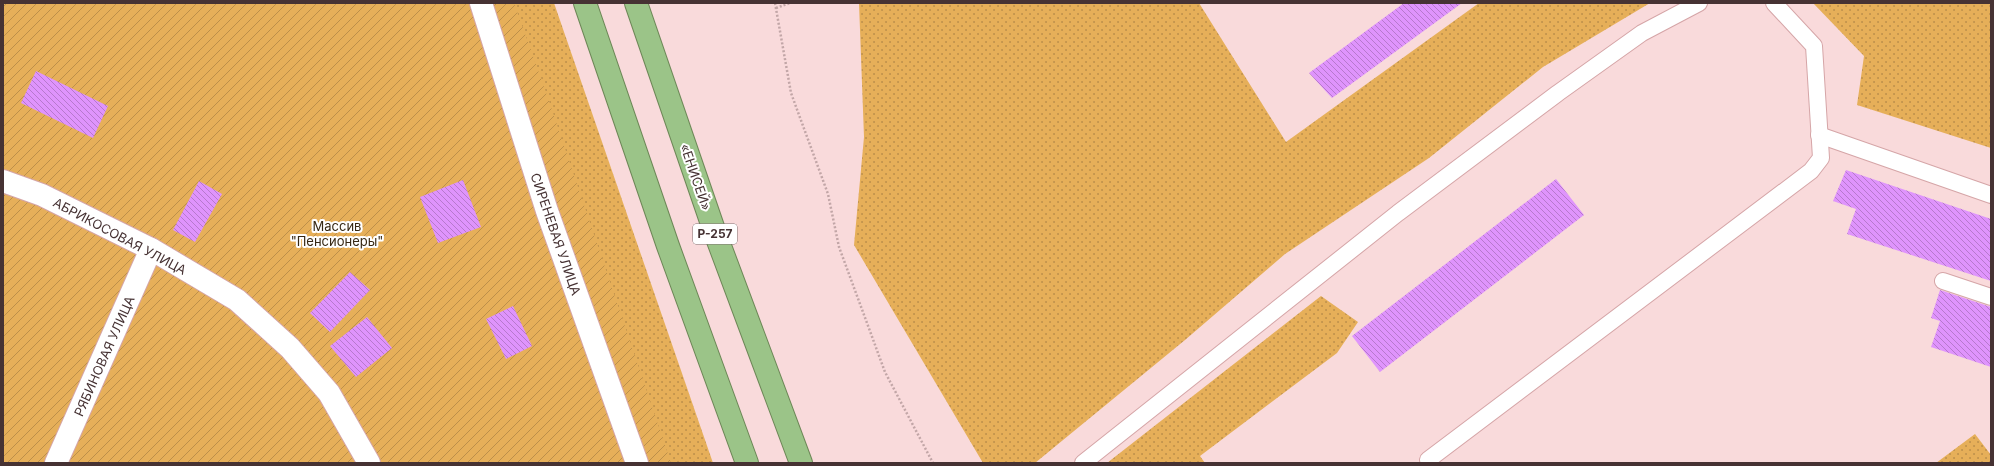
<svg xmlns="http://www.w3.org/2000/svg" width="1994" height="466" viewBox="0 0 1994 466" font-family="Inter,sans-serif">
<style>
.grass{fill:url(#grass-dots)}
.garden{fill:url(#garden-furrows)}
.building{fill:url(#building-back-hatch)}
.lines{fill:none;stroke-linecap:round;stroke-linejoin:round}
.service-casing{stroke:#d5a5a7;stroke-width:18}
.minor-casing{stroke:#d5a5a7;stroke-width:24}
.trunk-casing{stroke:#6d8757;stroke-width:24}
.path{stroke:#c2a6a7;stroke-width:2.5;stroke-dasharray:2 2;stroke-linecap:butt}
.service{stroke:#fff;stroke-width:16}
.minor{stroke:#fff;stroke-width:22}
.trunk{stroke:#9bc488;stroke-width:22}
.labels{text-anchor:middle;stroke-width:4;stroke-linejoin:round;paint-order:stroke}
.shield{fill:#fff;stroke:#7e7070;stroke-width:1}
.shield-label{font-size:12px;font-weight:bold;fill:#463233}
.street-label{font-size:13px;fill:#463233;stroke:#fff}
.park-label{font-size:13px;fill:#362814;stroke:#fff}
</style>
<defs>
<pattern id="grass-dots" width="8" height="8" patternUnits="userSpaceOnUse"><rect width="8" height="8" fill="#e6af59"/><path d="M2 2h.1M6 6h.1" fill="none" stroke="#bc8f4a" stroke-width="1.8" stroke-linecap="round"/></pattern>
<pattern id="garden-furrows" width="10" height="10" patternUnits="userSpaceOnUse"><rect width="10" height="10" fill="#e6af59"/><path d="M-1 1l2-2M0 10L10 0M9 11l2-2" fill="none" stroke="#bc8f4a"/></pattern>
<pattern id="building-back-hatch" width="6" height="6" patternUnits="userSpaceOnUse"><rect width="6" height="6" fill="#df94fc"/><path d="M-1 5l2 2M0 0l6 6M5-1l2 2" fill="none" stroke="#b779cd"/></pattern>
</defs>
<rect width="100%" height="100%" fill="#f9dadb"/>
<!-- grass -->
<g class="grass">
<path d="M 499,3 L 554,3 L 713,463 L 658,463 Z"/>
<path d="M 859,3 L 1199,3 L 1286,142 L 1479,3 L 1650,3 L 1543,67 L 1429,158 L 1285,254 L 1185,340 L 1035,463 L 983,463 L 854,245 L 864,137 Z"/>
<path d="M 1813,3 L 1991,3 L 1991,148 L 1857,105 L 1864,56 Z"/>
<path d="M 1321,296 L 1358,322 L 1337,353 L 1200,456 L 1205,463 L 1107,463 Z"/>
<path d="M 1975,434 L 1991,455 L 1991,463 L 1936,463 Z"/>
</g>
<!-- garden -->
<path class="garden" d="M 3,3 L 514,3 L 549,101 L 671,463 L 3,463 Z"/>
<!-- building -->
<g class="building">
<path d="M 1404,3 L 1462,3 L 1332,98 L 1309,73 Z"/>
<path d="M 36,71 L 108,106 L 93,138 L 21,103 Z"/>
<path d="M 1846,170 L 1991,219 L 1991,281 L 1847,234 L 1856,209 L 1833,201 Z"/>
<path d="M 1556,179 L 1584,215 L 1380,372 L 1352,336 Z"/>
<path d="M 463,180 L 481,227 L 438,243 L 420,197 Z"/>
<path d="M 199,181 L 222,194 L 195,242 L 173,230 Z"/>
<path d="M 350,272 L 370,290 L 330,332 L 310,313 Z"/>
<path d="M 1940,290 L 1991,307 L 1991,367 L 1931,347 L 1940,321 L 1931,318 Z"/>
<path d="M 513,306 L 532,346 L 506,359 L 486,319 Z"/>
<path d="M 367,317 L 392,348 L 356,377 L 330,346 Z"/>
</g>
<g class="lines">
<defs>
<g id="service">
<path d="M 1819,135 L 1991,195"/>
<path d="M 1943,281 L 1991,297"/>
<path d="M 1428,460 L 1811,171 L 1821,158 L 1814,46 L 1774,3"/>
<path d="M 1083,463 L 1398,213 L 1558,93 L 1642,33 L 1699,3"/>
</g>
<g id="minor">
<path d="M 481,3 L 547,211 L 637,463"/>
<path d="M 3,181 L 42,195 L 151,249 L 237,300 L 290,348 L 329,393 L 369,463"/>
<path d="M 56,463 L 151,249"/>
</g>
<g id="trunk">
<path d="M 585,3 L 668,246 L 747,463"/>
<path d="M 636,3 L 714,230 L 801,463"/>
</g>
</defs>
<!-- service casing -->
<use href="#service" class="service-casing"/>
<!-- minor casing -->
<use href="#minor" class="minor-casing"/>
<!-- trunk casing -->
<use href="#trunk" class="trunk-casing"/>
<!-- path -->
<g class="path">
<path d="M 775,3 L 791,93 L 828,194 L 839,247 L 885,372 L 933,463"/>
<path d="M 776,8 L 790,3"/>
</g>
<!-- service -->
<use href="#service" class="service"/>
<!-- minor -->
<use href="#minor" class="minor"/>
<!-- trunk -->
<use href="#trunk" class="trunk"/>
</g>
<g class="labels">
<!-- shield labels -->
<rect class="shield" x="693" y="224" width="44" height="20" rx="3"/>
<g class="shield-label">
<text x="715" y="238">Р-257</text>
</g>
<!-- street labels -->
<g class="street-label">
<text transform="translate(696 177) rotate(71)" y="5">«ЕНИСЕЙ»</text>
<text transform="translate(556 234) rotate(71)" y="5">СИРЕНЕВАЯ УЛИЦА</text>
<text transform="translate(120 236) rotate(28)" y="5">АБРИКОСОВАЯ УЛИЦА</text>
<text transform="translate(104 356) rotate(-66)" y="5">РЯБИНОВАЯ УЛИЦА</text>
</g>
<!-- park labels -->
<g class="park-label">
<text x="337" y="231">Массив<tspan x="337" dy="15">"Пенсионеры"</tspan></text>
</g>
</g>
<!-- border -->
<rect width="1994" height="466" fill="none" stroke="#463233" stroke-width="8"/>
</svg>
